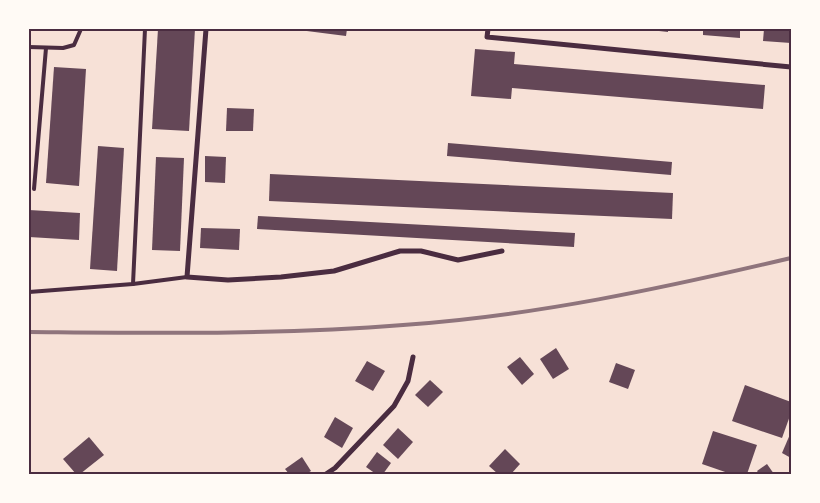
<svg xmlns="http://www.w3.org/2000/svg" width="820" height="503" viewBox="0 0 820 503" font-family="'Fira Sans Condensed',sans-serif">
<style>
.building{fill:#644757}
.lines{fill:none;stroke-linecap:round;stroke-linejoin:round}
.service{stroke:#4a2c40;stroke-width:4}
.minor{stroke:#4a2c40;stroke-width:5}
.rail{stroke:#8f747c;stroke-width:4}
.neatline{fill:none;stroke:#4a2c40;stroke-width:2}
</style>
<rect width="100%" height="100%" fill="#f7e1d7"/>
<!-- building -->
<g class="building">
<path d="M 158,29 L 195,29 L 189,131 L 152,129 Z"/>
<path d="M 291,29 L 347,29 L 346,36 Z"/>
<path d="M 641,29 L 668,29 L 668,32 Z"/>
<path d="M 703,29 L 740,29 L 740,38 L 703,35 Z"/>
<path d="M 764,29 L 791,29 L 791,43 L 763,41 Z"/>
<path d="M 475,49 L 515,52 L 514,64 L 765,85 L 763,109 L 512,88 L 511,99 L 471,96 Z"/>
<path d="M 54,67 L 86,69 L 79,186 L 46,183 Z"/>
<path d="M 227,108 L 254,109 L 253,131 L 226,131 Z"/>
<path d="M 448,143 L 672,162 L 671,175 L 447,156 Z"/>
<path d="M 98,146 L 124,148 L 117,271 L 90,269 Z"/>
<path d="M 205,156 L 226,157 L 225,183 L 205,182 Z"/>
<path d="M 156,157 L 184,158 L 180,251 L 152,250 Z"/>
<path d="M 270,174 L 673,193 L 672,219 L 269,201 Z"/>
<path d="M 29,210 L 80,213 L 79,240 L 29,237 Z"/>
<path d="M 258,216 L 575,233 L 574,247 L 257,229 Z"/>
<path d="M 201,228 L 240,229 L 239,250 L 200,248 Z"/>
<path d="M 556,348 L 569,369 L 553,379 L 540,359 Z"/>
<path d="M 520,357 L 534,374 L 522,385 L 507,367 Z"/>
<path d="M 367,361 L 385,371 L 373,391 L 355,381 Z"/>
<path d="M 616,363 L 635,370 L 628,389 L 609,382 Z"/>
<path d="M 430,380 L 443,392 L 428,407 L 415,395 Z"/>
<path d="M 745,385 L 791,402 L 791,413 L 782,438 L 732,421 Z"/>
<path d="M 335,417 L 353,428 L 342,448 L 324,437 Z"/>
<path d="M 398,428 L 413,442 L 398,459 L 383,445 Z"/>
<path d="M 713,431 L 757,445 L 747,474 L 731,474 L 702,464 Z"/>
<path d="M 791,432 L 791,458 L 782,453 Z"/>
<path d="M 89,437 L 104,455 L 80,474 L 76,474 L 63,459 Z"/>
<path d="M 505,449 L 520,464 L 511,474 L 498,474 L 489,466 Z"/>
<path d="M 377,452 L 391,463 L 383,474 L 376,474 L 366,467 Z"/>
<path d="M 302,457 L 311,471 L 306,474 L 289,474 L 285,469 Z"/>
<path d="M 767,464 L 774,474 L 759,474 L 757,471 Z"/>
</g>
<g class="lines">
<!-- service -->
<g class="service">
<path d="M 29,47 L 63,48 L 74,45 L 81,29"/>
<path d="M 34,189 L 46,48"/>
<path d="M 133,284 L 145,29"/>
<path d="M 29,292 L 133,284 L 187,277"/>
</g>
<!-- minor -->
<g class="minor">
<path d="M 206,29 L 187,277 L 228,280 L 281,277 L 334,271 L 400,251 L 421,251 L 458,260 L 502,251"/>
<path d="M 488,29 L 487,37 L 791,67"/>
<path d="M 326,474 L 335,468 L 394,406 L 408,381 L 413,357"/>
</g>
<!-- rail -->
<path class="rail" d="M 29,332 C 154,333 279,335 403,325 C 534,316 664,288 791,258"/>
</g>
<!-- border -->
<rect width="820" height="503" fill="none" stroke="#fffaf5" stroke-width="60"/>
<rect x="30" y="30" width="760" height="443" class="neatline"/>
</svg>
